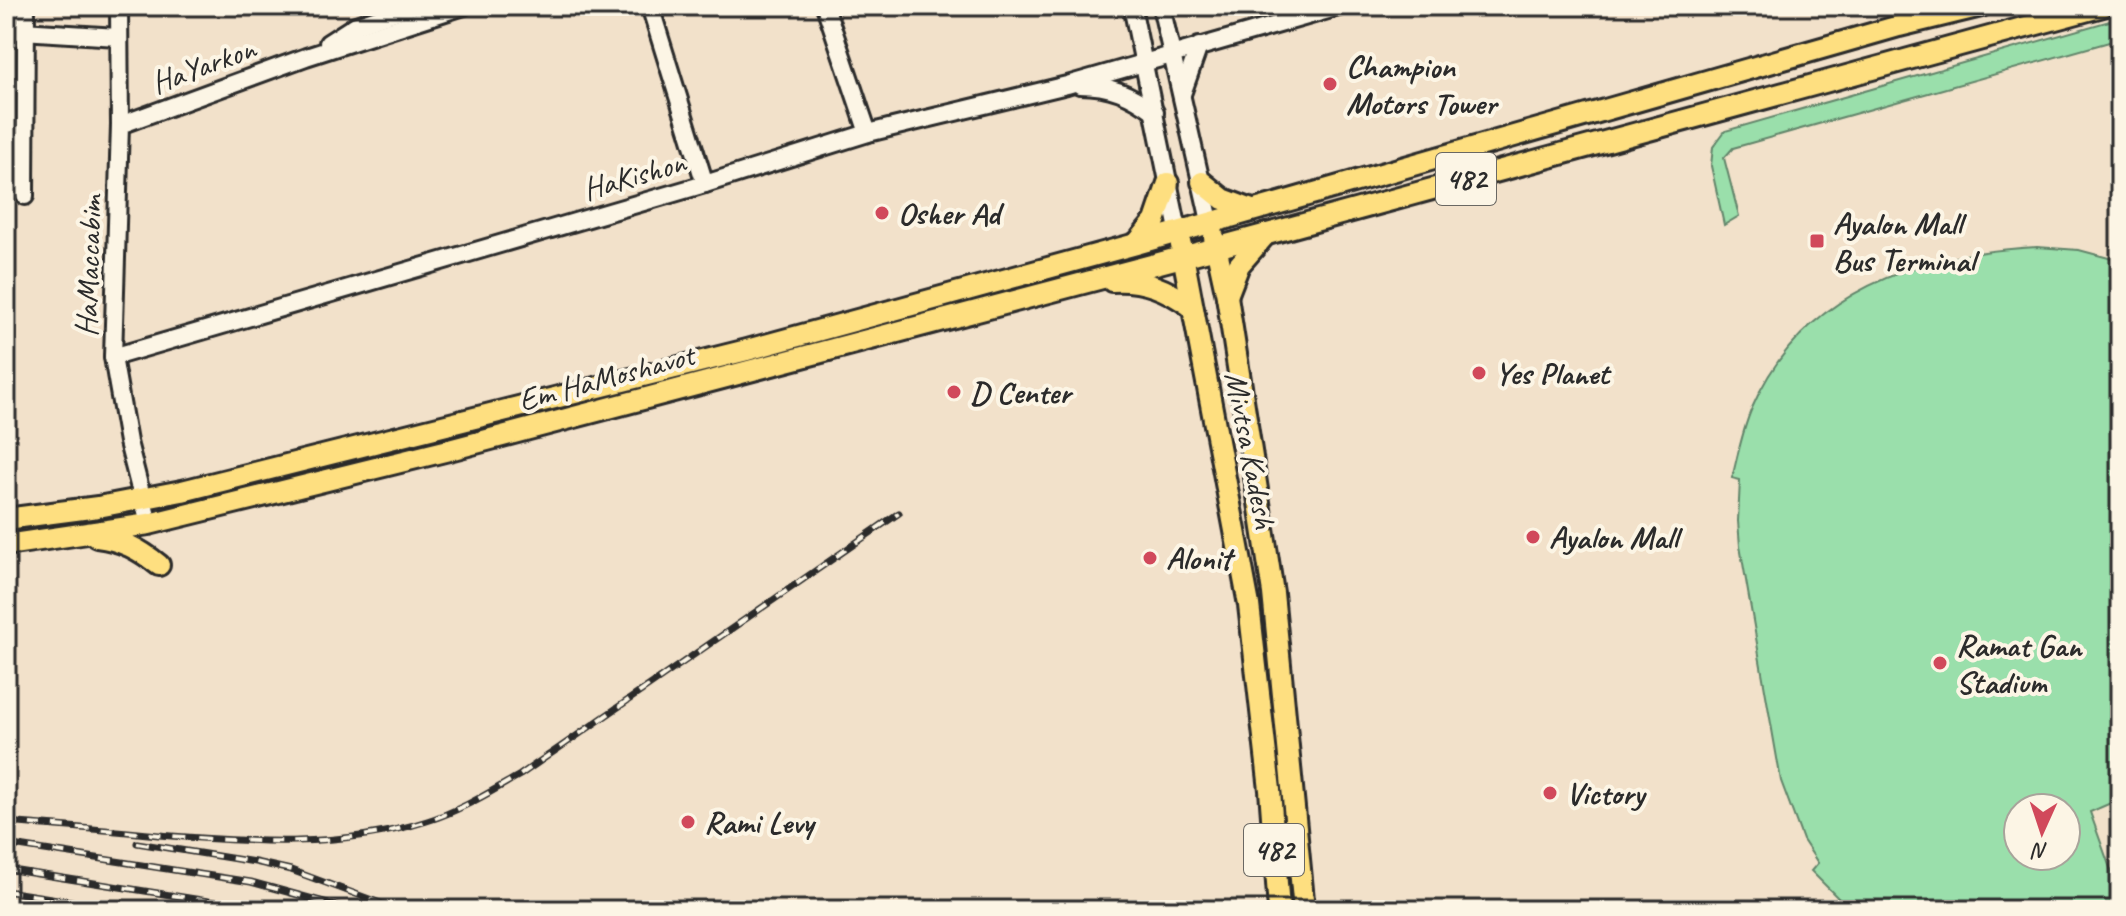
<svg xmlns="http://www.w3.org/2000/svg" width="2126" height="916" viewBox="0 0 2126 916" font-family="Caveat,sans-serif">
<style>
.green{fill:#9adfab;stroke:#62856b;stroke-width:2;fill-rule:evenodd}
.lines{fill:none;stroke-linecap:round;stroke-linejoin:round}
.minor-casing{stroke:#2b2b2b;stroke-width:22}
.major-casing{stroke:#2b2b2b;stroke-width:26}
.minor{stroke:#fcf5e5;stroke-width:16}
.major{stroke:#fedf80;stroke-width:20}
.rail-casing{stroke:#2b2b2b;stroke-width:7}
.rail{stroke:#fcf5e5;stroke-width:4;stroke-dasharray:12;stroke-linecap:butt}
.poi-dot{fill:#d1495b;stroke:#fcf5e5;stroke-width:3}
.labels{text-anchor:middle;stroke-width:8;stroke-linejoin:round;paint-order:stroke}
.shield{fill:#fcf5e5;stroke:#6a6863;stroke-width:2}
.shield-label{font-size:30px;font-weight:bold;fill:#2b2b2b}
.street-label{font-size:32px;fill:#2b2b2b;stroke:#fcf5e5}
.poi-label{font-size:32px;font-weight:bold;fill:#2b2b2b;stroke:#fcf5e5;text-anchor:start}
</style>
<rect width="100%" height="100%" fill="#f2e1ca"/>
<filter id="ink" filterUnits="userSpaceOnUse"><feTurbulence type="fractalNoise" baseFrequency=".0125" numOctaves="2"/><feDisplacementMap in="SourceGraphic" scale="16" xChannelSelector="R" yChannelSelector="G"/><feConvolveMatrix kernelMatrix="1 2 1 2 8 2 1 2 1" color-interpolation-filters="sRGB"/></filter>
<g filter="url(#ink)">
<!-- green -->
<g class="green">
<path d="M 2120,18 L 2120,39 L 1733,148 L 1724,158 L 1739,216 L 1724,225 L 1711,166 L 1713,147 L 1725,131 Z"/>
<path d="M 2037,247 L 2079,250 L 2120,261 L 2120,799 L 2090,812 L 2120,896 L 2120,910 L 1850,910 L 1811,871 L 1818,863 L 1803,840 L 1781,781 L 1740,546 L 1738,521 L 1740,480 L 1732,478 C 1738,455 1742,431 1752,408 C 1802,291 1919,253 2037,247 ZM 2018,808 L 2066,808 L 2066,856 L 2018,856 Z"/>
</g>
<g class="lines">
<defs>
<g id="minor">
<path d="M 119,6 L 120,125 L 113,357 L 128,442 L 149,524"/>
<path d="M 650,6 L 705,184"/>
<path d="M 825,6 L 868,133"/>
<path d="M 1132,6 L 1178,230"/>
<path d="M 1161,6 L 1210,221"/>
<path d="M 6,30 L 118,37"/>
<path d="M 328,43 L 356,25 L 413,6"/>
<path d="M 1080,85 C 1110,85 1131,94 1155,112"/>
<path d="M 1182,94 L 1199,46"/>
<path d="M 120,125 L 306,57 L 464,6"/>
<path d="M 25,196 L 26,6"/>
<path d="M 113,357 L 705,184 L 868,133 L 1067,85 L 1342,6"/>
</g>
<g id="major">
<path d="M 1202,182 L 1223,199 L 1252,210"/>
<path d="M 1214,237 L 1227,296 L 1273,593 L 1304,910"/>
<path d="M 1137,243 L 1155,221 L 1168,183"/>
<path d="M 1181,245 L 1249,605 L 1270,790 L 1279,910"/>
<path d="M 1112,281 C 1144,279 1167,289 1192,307"/>
<path d="M 1227,296 L 1239,265 L 1266,234"/>
<path d="M 6,519 L 98,507 L 182,491 L 747,350 L 1136,244 L 1899,26 L 1981,6"/>
<path d="M 97,537 C 122,540 139,549 159,565"/>
<path d="M 6,545 L 149,524 L 453,449 L 1216,248 L 2103,6"/>
</g>
</defs>
<!-- minor casing -->
<use href="#minor" class="minor-casing"/>
<!-- major casing -->
<use href="#major" class="major-casing"/>
<!-- minor -->
<use href="#minor" class="minor"/>
<!-- major -->
<use href="#major" class="major"/>
<defs>
<g id="rail">
<path d="M 6,822 C 57,826 108,830 159,835 C 248,842 340,849 427,821 C 460,811 490,792 520,775 L 899,513"/>
<path d="M 137,843 L 255,862 L 291,870 L 399,910"/>
<path d="M 6,844 L 251,882 L 353,910"/>
<path d="M 6,869 L 265,910"/>
<path d="M 6,891 L 128,910"/>
</g>
</defs>
<!-- rail casing -->
<use href="#rail" class="rail-casing"/>
<!-- rail -->
<use href="#rail" class="rail"/>
</g>
</g>
<!-- markers -->
<g class="poi-dot">
<circle cx="1330" cy="84" r="8"/>
<circle cx="882" cy="213" r="8"/>
<rect x="1809" y="233" width="16" height="16" rx="4"/>
<circle cx="1479" cy="373" r="8"/>
<circle cx="954" cy="392" r="8"/>
<circle cx="1533" cy="537" r="8"/>
<circle cx="1150" cy="558" r="8"/>
<circle cx="1940" cy="663" r="8"/>
<circle cx="1550" cy="793" r="8"/>
<circle cx="688" cy="822" r="8"/>
</g>
<g class="labels">
<!-- shield labels -->
<g class="shield">
<rect x="1436" y="153" width="60" height="52" rx="6"/>
<rect x="1244" y="824" width="60" height="52" rx="6"/>
</g>
<g class="shield-label">
<text x="1466" y="189">482</text>
<text x="1274" y="860">482</text>
</g>
<!-- street labels -->
<g class="street-label">
<text transform="translate(203 65) rotate(-20)" y="11">HaYarkon</text>
<text transform="translate(634 175) rotate(-16)" y="11">HaKishon</text>
<text transform="translate(88 266) rotate(-88)" y="11">HaMaccabim</text>
<text transform="translate(606 377) rotate(-15)" y="11">Em HaMoshavot</text>
<text transform="translate(1251 450) rotate(79)" y="11">Mivtsa Kadesh</text>
</g>
<!-- poi labels -->
<g class="poi-label">
<text x="1346" y="77">Champion<tspan x="1346" dy="37">Motors Tower</tspan></text>
<text x="898" y="224">Osher Ad</text>
<text x="1833" y="234">Ayalon Mall<tspan x="1833" dy="37">Bus Terminal</tspan></text>
<text x="1495" y="384">Yes Planet</text>
<text x="970" y="403">D Center</text>
<text x="1549" y="548">Ayalon Mall</text>
<text x="1166" y="569">Alonit</text>
<text x="1956" y="656">Ramat Gan<tspan x="1956" dy="37">Stadium</tspan></text>
<text x="1566" y="804">Victory</text>
<text x="704" y="833">Rami Levy</text>
</g>
</g>
<!-- margin -->
<rect width="2126" height="916" fill="none" stroke="#fcf5e5" stroke-width="32"/>
<rect x="16" y="16" width="2094" height="884" fill="none" stroke="#2b2b2b" stroke-width="3" filter="url(#ink)"/>
<!-- north arrow -->
<g transform="translate(2042 832) rotate(183)"><circle r="38" fill="#fcf5e5" stroke="#a8a49b" stroke-width="2"/>
<path d="M0-6L14 30L0 20L-14 30Z" fill="#d1495b"/>
<text y="-12" font-size="22" font-weight="bold" text-anchor="middle" fill="#2b2b2b">N</text>
</g>
</svg>
